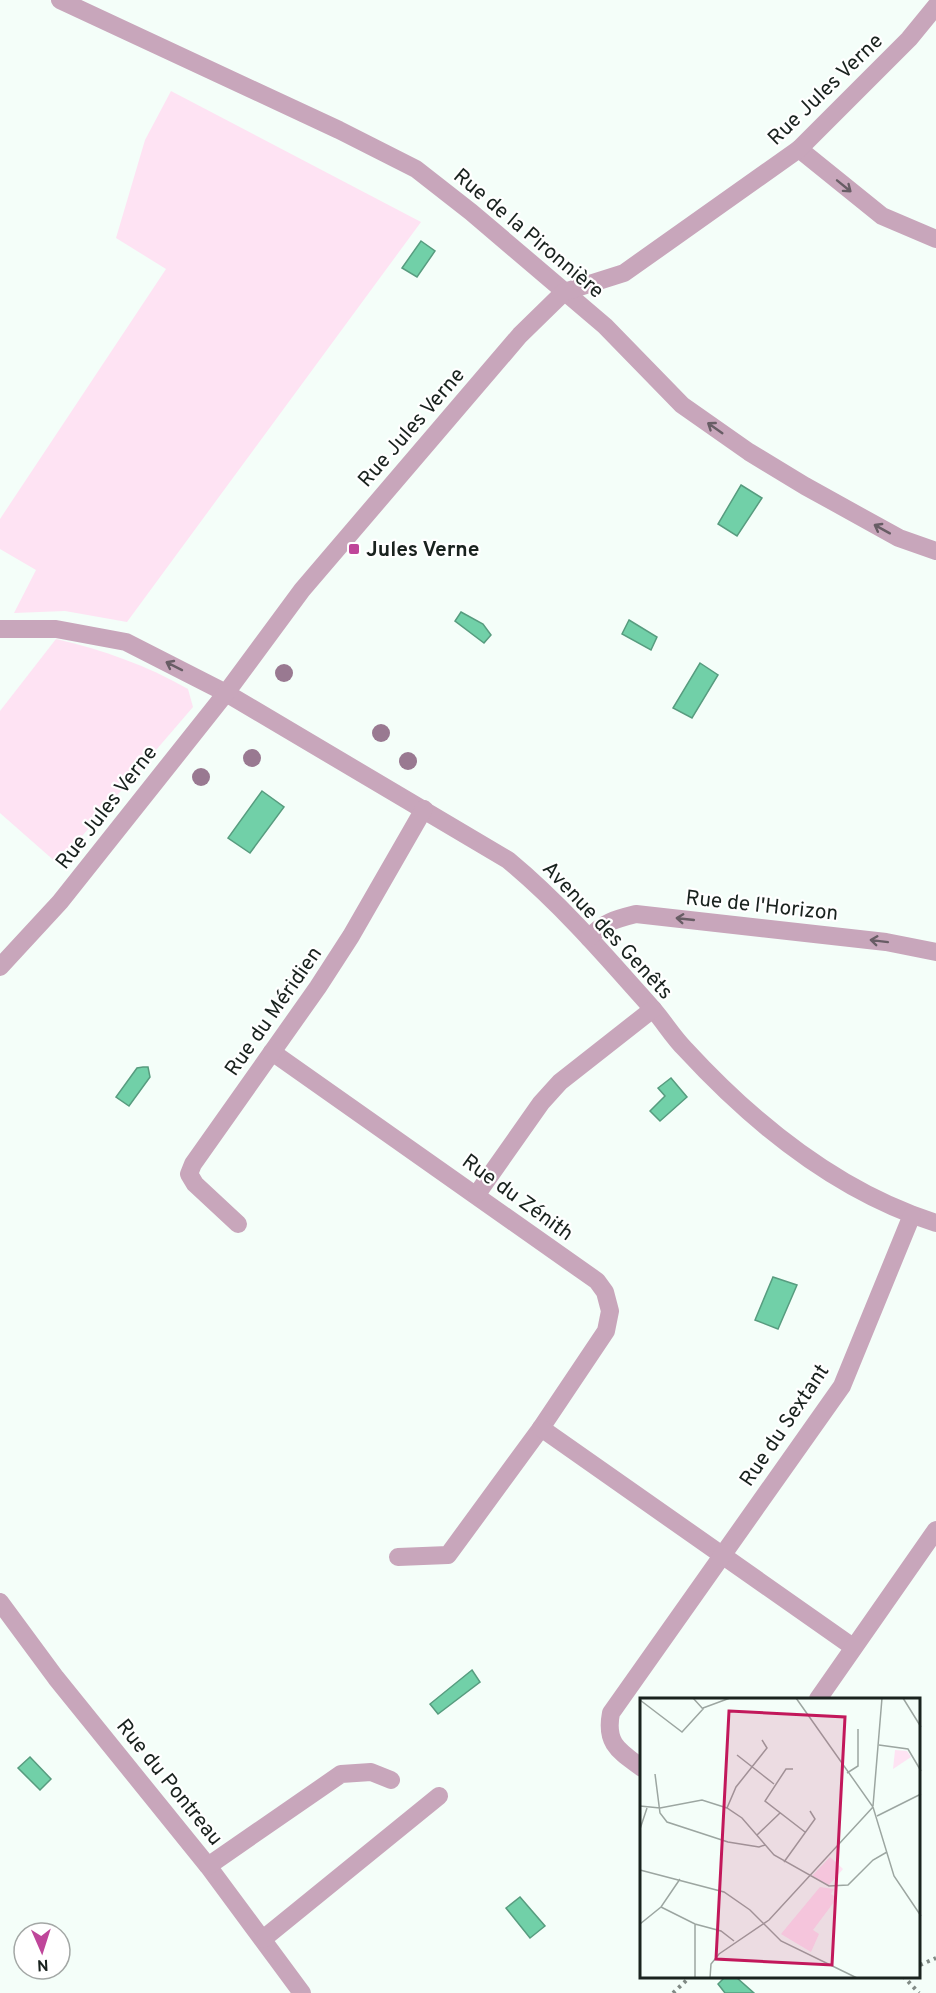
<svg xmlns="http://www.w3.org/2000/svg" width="936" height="1993" viewBox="0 0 936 1993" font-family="Overpass,sans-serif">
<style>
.green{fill:#fee3f3}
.water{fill:#71d0a8;stroke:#579c7f;stroke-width:1.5}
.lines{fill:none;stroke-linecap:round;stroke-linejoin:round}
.path{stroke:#808a85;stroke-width:4;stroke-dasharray:3 4.5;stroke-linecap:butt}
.minor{stroke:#c8a6bb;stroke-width:18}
.tree{fill:#997991}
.oneway{stroke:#685d65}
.poi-dot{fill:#bf469a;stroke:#fff;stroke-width:2}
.labels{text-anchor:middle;stroke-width:4.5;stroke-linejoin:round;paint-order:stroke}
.street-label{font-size:21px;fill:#19221e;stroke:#fff}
.poi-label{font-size:21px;font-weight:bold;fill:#19221e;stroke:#fff;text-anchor:start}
.inset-road{fill:none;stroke:#9ca6a1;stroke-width:1.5}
.view{fill:#c2185b;fill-opacity:0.15;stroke:#c2185b;stroke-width:3}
.inset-edge{fill:none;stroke:#19221e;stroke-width:3}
</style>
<rect width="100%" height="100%" fill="#f4fef9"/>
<!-- green -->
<g class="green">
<path d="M 171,91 L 421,222 L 127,622 L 65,611 L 14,613 L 36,570 L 0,549 L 0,519 L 166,269 L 116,238 L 145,140 Z"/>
<path d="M 56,639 C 103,650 146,665 188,689 L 193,707 L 58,864 L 0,813 L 0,711 Z"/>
</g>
<!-- water -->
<g class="water">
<path d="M 421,241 L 435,251 L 417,277 L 402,268 Z"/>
<path d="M 741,485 L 762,498 L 737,536 L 718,524 Z"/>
<path d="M 461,612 L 483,624 L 491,635 L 484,643 L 455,621 Z"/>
<path d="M 629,620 L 657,637 L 651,650 L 622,634 Z"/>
<path d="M 700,663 L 718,675 L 692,718 L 673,708 Z"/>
<path d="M 262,791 L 284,807 L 250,853 L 228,838 Z"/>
<path d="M 143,1067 L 148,1067 L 150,1077 L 129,1106 L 116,1097 L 137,1068 Z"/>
<path d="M 671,1078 L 687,1097 L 660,1121 L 650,1111 L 665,1096 L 658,1088 Z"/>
<path d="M 773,1277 L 797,1285 L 778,1329 L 755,1320 Z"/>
<path d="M 472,1670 L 480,1682 L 438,1714 L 430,1704 Z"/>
<path d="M 30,1757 L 51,1779 L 40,1790 L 18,1768 Z"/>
<path d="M 520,1897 L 545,1926 L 530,1938 L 506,1908 Z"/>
<path d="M 725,1977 L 737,1978 L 754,1993 L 725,1993 L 718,1984 Z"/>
</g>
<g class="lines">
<!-- path -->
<g class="path">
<path d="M 920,1965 L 936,1958"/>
<path d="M 903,1976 L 919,1993"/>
<path d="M 673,1993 L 691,1976"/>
</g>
<!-- minor -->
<g class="minor">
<path d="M 60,0 L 339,130 L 416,169 L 471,212 L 605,326 L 682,405 L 749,452 L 805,486 L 899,538 L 936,551"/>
<path d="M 799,149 L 882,216 L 936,239"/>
<path d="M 0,629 L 56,629 L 126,642 L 226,693 L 508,860 C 561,904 605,955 651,1007 C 663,1020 672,1036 685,1049 C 754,1124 838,1192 936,1223"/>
<path d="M 589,938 C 603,922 616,919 636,914 L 886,942 L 936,952"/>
<path d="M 0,967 L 60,902 L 226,693 L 302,590 L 520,335 L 564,292 L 624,273 L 799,149 L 909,39 L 936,6"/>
<path d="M 272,1052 L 597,1281 L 605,1292 L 610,1311 L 606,1331 L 541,1428 L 448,1555 L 398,1557"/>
<path d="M 477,1194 L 541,1103 L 560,1082 L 653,1009"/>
<path d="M 238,1224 L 195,1184 L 189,1174 L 193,1164 L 318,987 L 351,936 L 424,809"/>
<path d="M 541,1428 L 853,1647"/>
<path d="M 0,1602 L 56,1678 L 208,1866 L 302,1993"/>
<path d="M 818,1699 L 936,1530"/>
<path d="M 642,1768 C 619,1751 605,1744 611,1713 L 842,1386 L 912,1215"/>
<path d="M 208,1866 L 341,1774 L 371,1772 L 391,1780"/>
<path d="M 263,1939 L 439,1796"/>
</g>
</g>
<!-- trees -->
<g class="tree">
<circle cx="284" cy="673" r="9"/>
<circle cx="381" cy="733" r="9"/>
<circle cx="252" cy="758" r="9"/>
<circle cx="408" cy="761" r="9"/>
<circle cx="201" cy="777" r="9"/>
</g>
<!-- one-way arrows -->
<defs><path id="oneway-shaft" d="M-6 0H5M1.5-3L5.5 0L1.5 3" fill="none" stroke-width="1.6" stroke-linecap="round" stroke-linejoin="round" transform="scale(1.5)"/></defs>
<g class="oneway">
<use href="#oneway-shaft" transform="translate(844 186) rotate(39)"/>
<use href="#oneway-shaft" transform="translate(715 428) rotate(-145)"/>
<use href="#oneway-shaft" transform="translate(882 529) rotate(-151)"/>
<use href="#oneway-shaft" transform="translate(174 666) rotate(-153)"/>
<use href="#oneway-shaft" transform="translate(685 919) rotate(-174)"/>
<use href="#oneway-shaft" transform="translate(879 941) rotate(-173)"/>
</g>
<!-- markers -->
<rect class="poi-dot" x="348" y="543" width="12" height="12" rx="3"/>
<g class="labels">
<!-- street labels -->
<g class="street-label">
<text transform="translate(825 89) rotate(-44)" y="7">Rue Jules Verne</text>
<text transform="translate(529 233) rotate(40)" y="7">Rue de la Pironnière</text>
<text transform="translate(411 427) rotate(-49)" y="7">Rue Jules Verne</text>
<text transform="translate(106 807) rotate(-52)" y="7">Rue Jules Verne</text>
<text transform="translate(762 905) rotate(6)" y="7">Rue de l'Horizon</text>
<text transform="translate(608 930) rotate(47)" y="7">Avenue des Genêts</text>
<text transform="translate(273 1011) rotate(-55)" y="7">Rue du Méridien</text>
<text transform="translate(518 1197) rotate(36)" y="7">Rue du Zénith</text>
<text transform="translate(784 1425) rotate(-56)" y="7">Rue du Sextant</text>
<text transform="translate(170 1782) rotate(51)" y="7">Rue du Pontreau</text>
</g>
<!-- poi labels -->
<g class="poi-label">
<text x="366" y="556">Jules Verne</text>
</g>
</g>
<!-- overview -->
<g transform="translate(640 1698)">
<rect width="280" height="280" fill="#f4fef9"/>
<path d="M 255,52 L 267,53 L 271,59 L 253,71 ZM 190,159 L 203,171 L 189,187 L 172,178 ZM 180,189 L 194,191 L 191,196 L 197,200 L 173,232 L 179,236 L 171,254 L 141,236 Z" fill="#fee3f3"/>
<path class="inset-road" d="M 156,0 L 233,109 L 254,178 L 281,218M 263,0 L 281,29M 0,2 L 42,34 L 63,11 L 53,0M 63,10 L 90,0M 239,47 L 268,51 L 281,73M 97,57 L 134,86M 153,71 L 146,71 L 125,103 L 165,134M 207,75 L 218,68 L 218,31M 15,76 L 20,115 L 27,124 L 88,144 L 119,149 L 125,147M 0,108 L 20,110 L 62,102 L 87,110 L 102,120 L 134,157 L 189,188 L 208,187 L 233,162 L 247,154M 233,108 L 242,0M 87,110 L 96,89 L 127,50 L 122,42M 237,118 L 281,96M 0,131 L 7,110M 117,137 L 140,115M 144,164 L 175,121 L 170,113M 0,172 L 84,194 L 110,212 L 141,243 L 217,280M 21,209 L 55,226 L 81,233 L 94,243M 0,226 L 21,209 L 40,181M 55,280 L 55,226M 70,280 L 71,266 L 79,256 L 129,222 L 233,109"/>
<path class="view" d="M 89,13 L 205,19 L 192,267 L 76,261 Z"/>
<rect width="280" height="280" class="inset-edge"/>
</g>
<!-- north arrow -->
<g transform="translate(42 1951) rotate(177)"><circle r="28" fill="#ffffff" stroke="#a3a7a5" stroke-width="1.5"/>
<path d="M0-4.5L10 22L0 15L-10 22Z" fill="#bf469a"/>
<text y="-9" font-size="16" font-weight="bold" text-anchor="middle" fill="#19221e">N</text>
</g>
</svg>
